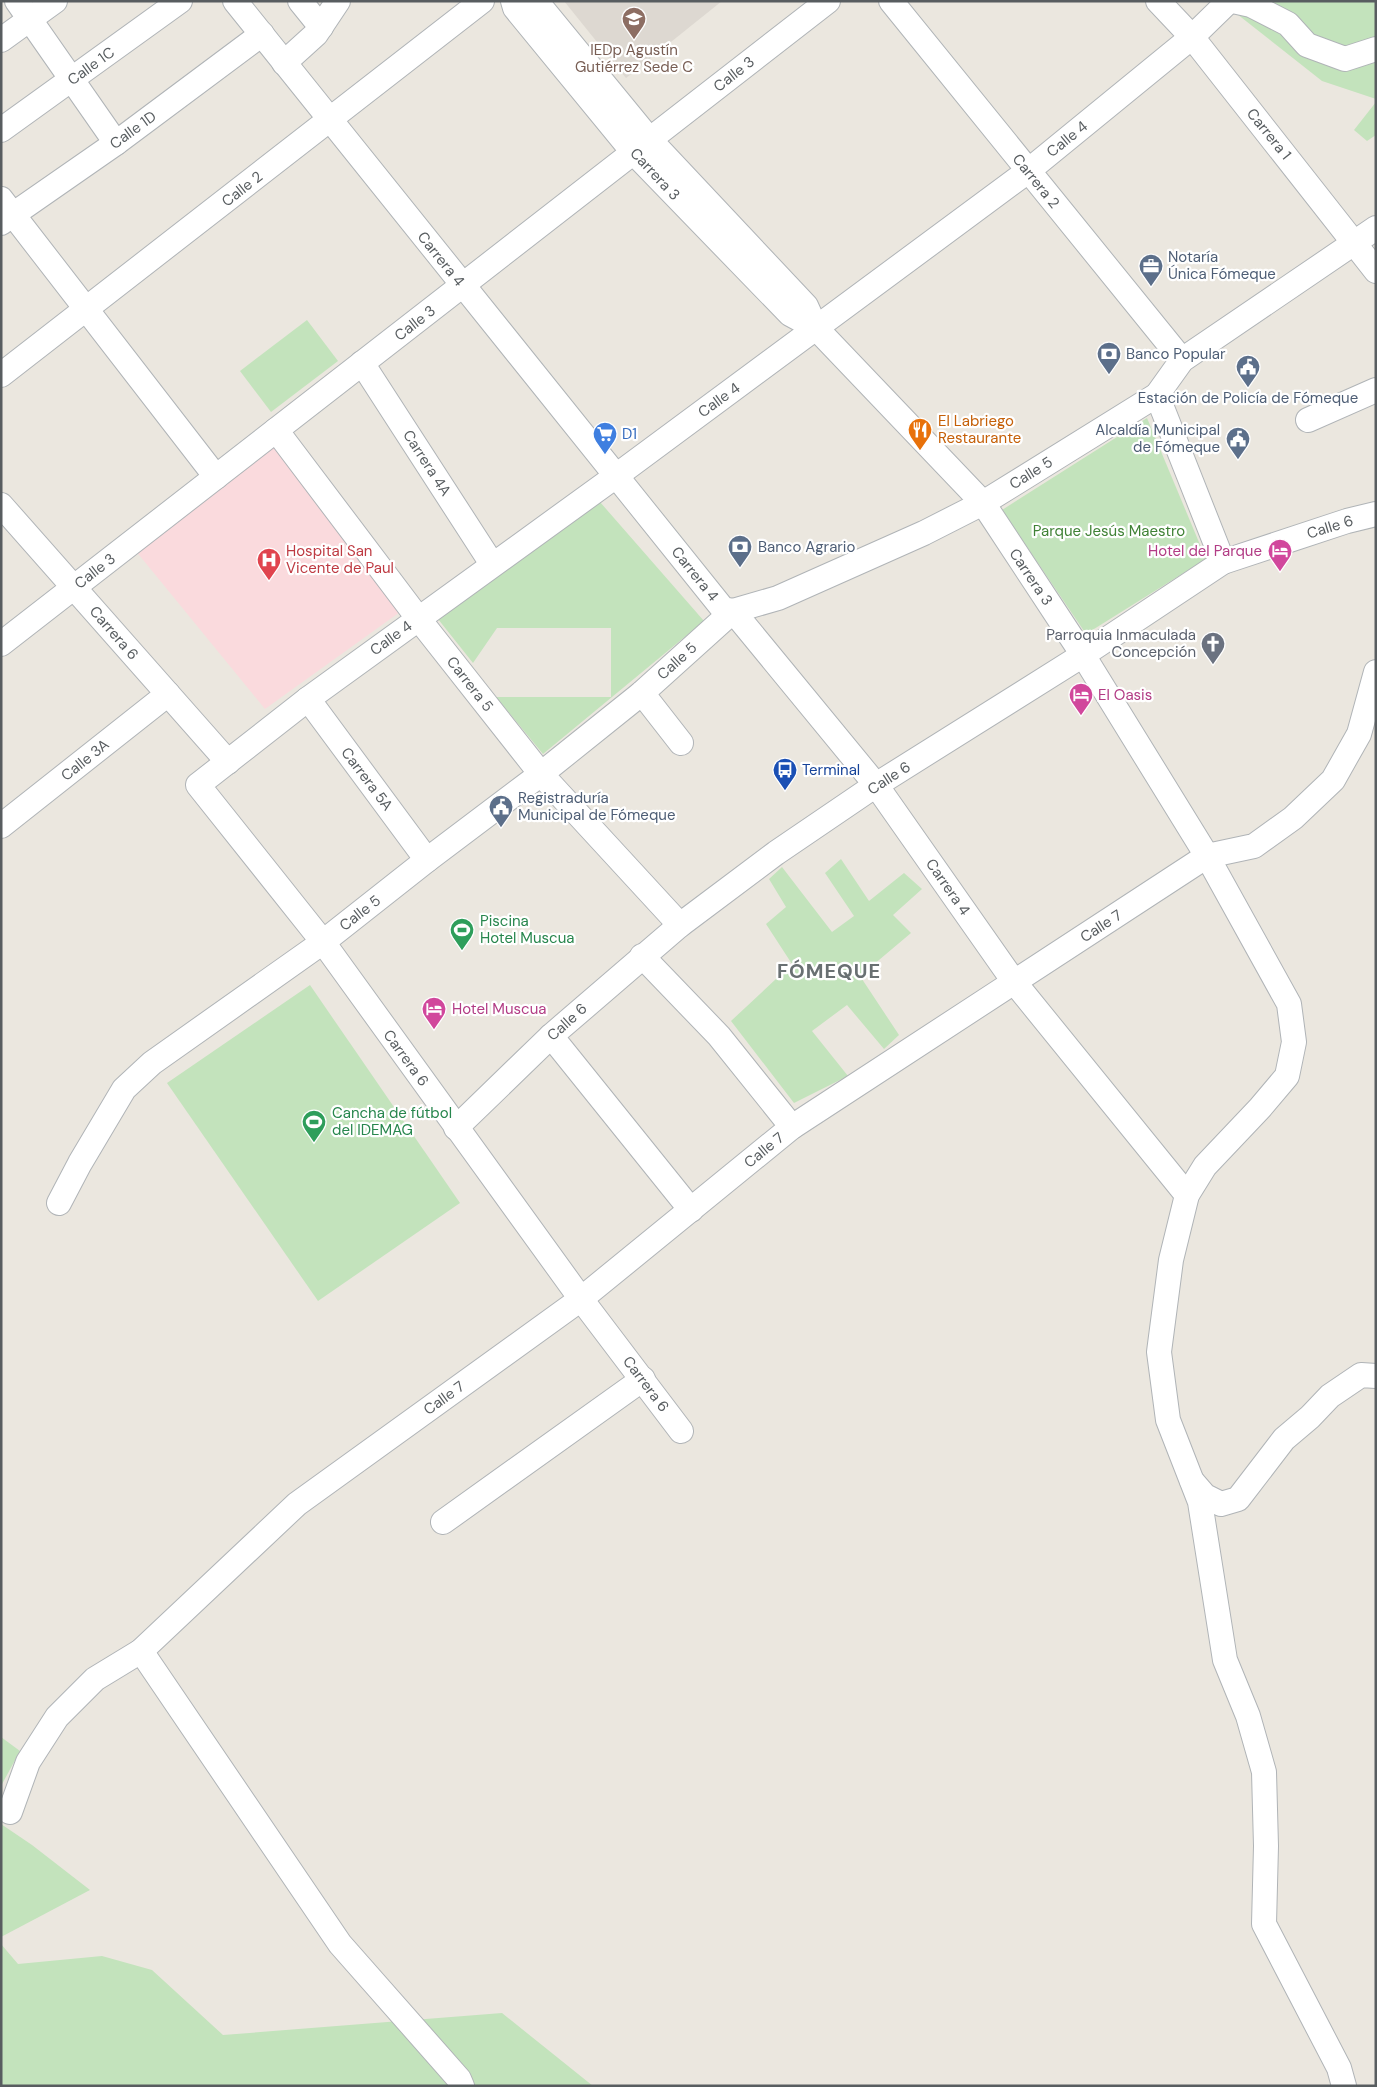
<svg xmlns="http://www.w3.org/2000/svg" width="1377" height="2087" viewBox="0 0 1377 2087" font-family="'DM Sans',sans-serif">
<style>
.education{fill:#ddd8d1}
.medical{fill:#fadadd}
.green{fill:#c3e3bc}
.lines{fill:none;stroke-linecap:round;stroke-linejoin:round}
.minor-casing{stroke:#b0b4b7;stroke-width:26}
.minor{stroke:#fff;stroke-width:24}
.labels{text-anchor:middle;stroke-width:4.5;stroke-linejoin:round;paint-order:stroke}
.education-label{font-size:15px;fill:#785e54;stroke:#fff}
.street-label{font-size:15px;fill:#585d60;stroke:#fff}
.service-label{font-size:15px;fill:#4e5e75;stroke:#fff;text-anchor:start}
.food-label{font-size:15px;fill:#c56008;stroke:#fff;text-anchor:start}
.shop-label{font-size:15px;fill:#366cbe;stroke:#fff;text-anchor:start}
.park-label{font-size:15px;fill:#408236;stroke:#fff}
.health-label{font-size:15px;fill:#be3a42;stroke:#fff;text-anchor:start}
.hotel-label{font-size:15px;fill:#b23c85;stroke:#fff;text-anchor:start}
.worship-label{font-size:15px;fill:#5b616d;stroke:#fff;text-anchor:end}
.transit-label{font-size:15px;fill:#164399;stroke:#fff;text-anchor:start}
.leisure-label{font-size:15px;fill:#27864d;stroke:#fff;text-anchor:start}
.district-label{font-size:20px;font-weight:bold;letter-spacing:1px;fill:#697072;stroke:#fff}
</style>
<rect width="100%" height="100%" fill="#ebe7df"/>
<!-- education -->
<path class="education" d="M 564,1 L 722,1 L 626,78 Z"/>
<!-- medical -->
<path class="medical" d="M 276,445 L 400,612 L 265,709 L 135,550 Z"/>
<!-- green -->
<g class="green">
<path d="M 1248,1 L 1376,1 L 1376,99 L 1322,81 L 1237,14 Z"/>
<path d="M 1376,102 L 1376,135 L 1367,141 L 1354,130 Z"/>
<path d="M 307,320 L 338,361 L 271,412 L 240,371 Z"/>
<path d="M 1147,418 L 1206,559 L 1086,634 L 1002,510 Z"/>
<path d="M 600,502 L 704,621 L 543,754 L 496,697 L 611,697 L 611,628 L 497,628 L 473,663 L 438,619 Z"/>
<path d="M 841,859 L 869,901 L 904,873 L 922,889 L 893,915 L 911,933 L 860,976 L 899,1035 L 884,1049 L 847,1005 L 812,1031 L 848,1076 L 794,1103 L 731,1021 L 792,964 L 766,924 L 786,907 L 769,879 L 782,867 L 832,932 L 854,916 L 825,873 Z"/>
<path d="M 310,985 L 460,1203 L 318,1301 L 167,1083 Z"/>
<path d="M 1,1737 L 20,1751 L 1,1786 Z"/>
<path d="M 1,1824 L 32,1845 L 90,1890 L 1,1937 Z"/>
<path d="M 1,1944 L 18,1964 L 102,1956 L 152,1970 L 223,2035 L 502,2013 L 593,2086 L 1,2086 Z"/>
</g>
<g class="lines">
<defs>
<g id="minor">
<path d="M 17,1 L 116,143"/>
<path d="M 235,1 L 723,609 L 733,611 L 876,785 L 1015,983 L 1187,1195"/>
<path d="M 300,1 L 321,27"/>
<path d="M 513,1 L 515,8 L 633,152 L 790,314 L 816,328 L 983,503 L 1083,655 L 1207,856 L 1289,1004 L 1294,1042 L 1287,1076 L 1260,1108 L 1205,1166 L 1187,1195 L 1171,1260 L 1159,1352 L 1168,1420 L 1200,1502 L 1225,1660 L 1248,1716 L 1264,1772 L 1266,1846 L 1264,1924 L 1339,2068 L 1344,2086"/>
<path d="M 536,1 L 650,140 L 806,306 L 816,328"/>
<path d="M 891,1 L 1182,360"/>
<path d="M 1158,1 L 1192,37 L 1376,271"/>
<path d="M 1233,1 L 1251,5 L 1288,24 L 1307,45 L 1345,59 L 1376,49"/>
<path d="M 1,40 L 55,1"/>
<path d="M 284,63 L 316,34 L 338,1"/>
<path d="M 1,130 L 180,1"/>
<path d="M 1,199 L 216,477"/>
<path d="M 1,223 L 116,143 L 262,34"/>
<path d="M 362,363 L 492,564"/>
<path d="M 1,375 L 482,1"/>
<path d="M 1157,395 L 1223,562"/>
<path d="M 1308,420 L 1376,390"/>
<path d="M 276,430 L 418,618 L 541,774 L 680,925"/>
<path d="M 1,505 L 228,762"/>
<path d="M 1,644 L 828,1"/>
<path d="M 642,693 L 681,743"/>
<path d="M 308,699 L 427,860"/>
<path d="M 1,826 L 168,694"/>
<path d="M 642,956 L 719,1036 L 792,1127"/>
<path d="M 551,1036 L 691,1210"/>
<path d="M 456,1128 L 551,1036 L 680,925 L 776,853 L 876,785 L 1083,655 L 1223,562 L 1347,521 L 1376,514"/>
<path d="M 59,1203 L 80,1163 L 124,1089 L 152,1063 L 323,942 L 427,860 L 541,774 L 642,693 L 733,611 L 778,598 L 924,533 L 983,503 L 1157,395 L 1182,360 L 1376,228"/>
<path d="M 681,1431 L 581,1299 L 323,942 L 198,785 L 308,699 L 616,476 L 1028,171 L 1192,37 L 1229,1"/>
<path d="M 1192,1481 L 1205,1496 L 1221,1504 L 1238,1499 L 1284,1439 L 1310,1417 L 1330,1396 L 1361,1375 L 1376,1376"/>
<path d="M 443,1522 L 643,1379"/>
<path d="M 141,1651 L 340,1944 L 459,2079 L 462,2086"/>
<path d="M 10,1812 L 28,1762 L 57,1717 L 95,1679 L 141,1651 L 297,1504 L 581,1299 L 792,1127 L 1207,856 L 1254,846 L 1293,818 L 1333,780 L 1359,734 L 1376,672"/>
</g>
</defs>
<!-- minor casing -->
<use href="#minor" class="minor-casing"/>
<!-- minor -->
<use href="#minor" class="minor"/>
</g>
<!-- icons -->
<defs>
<symbol id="school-pin" viewBox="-11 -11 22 30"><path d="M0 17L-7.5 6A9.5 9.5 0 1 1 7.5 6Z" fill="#8d6e63" stroke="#fff"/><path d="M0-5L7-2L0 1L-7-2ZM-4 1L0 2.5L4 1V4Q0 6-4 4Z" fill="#fff"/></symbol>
<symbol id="office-pin" viewBox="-11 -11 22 30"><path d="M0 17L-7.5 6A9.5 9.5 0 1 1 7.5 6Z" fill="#5c6f8a" stroke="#fff"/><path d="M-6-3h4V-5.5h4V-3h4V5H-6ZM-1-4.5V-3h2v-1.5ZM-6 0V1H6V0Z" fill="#fff"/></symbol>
<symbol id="bank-pin" viewBox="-11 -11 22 30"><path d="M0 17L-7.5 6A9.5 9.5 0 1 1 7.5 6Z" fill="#5c6f8a" stroke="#fff"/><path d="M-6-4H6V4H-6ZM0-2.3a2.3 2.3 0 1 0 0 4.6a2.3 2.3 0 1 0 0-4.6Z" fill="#fff"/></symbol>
<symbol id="civic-pin" viewBox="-11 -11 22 30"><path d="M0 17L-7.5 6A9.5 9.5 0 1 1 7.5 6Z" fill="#5c6f8a" stroke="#fff"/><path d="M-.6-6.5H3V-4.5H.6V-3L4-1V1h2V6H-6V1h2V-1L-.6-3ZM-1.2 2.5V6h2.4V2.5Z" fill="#fff"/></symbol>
<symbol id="restaurant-pin" viewBox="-11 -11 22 30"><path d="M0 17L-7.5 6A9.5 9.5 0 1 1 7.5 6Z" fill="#e8710a" stroke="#fff"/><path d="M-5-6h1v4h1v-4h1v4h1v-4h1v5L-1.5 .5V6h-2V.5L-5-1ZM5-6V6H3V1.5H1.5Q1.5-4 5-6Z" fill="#fff"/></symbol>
<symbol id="supermarket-pin" viewBox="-11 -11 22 30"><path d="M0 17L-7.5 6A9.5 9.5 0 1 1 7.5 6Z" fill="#3f7fe0" stroke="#fff"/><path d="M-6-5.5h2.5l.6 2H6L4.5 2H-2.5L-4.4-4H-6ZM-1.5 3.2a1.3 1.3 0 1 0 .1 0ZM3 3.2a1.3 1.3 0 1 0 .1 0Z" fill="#fff"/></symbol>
<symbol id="hotel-pin" viewBox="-11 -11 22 30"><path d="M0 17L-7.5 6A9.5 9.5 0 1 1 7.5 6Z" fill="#d1479c" stroke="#fff"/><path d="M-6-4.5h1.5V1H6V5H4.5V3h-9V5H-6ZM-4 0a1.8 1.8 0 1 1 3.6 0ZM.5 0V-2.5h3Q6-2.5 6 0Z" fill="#fff"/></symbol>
<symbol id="hospital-pin" viewBox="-11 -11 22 30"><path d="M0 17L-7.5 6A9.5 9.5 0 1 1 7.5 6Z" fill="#e0444e" stroke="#fff"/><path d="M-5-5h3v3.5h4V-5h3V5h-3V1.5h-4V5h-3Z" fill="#fff"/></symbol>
<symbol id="church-pin" viewBox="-11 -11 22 30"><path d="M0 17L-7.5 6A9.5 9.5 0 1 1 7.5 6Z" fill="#6b7280" stroke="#fff"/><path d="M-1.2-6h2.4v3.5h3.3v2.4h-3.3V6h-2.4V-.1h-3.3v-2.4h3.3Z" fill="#fff"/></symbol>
<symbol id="bus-pin" viewBox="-11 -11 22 30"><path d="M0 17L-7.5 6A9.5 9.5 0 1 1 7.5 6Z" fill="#1a4fb4" stroke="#fff"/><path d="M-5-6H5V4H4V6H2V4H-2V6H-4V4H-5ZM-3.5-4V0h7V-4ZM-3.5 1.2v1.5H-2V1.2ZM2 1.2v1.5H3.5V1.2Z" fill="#fff"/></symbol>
<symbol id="stadium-pin" viewBox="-11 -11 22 30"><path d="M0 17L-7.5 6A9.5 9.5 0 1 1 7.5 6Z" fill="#2e9e5b" stroke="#fff"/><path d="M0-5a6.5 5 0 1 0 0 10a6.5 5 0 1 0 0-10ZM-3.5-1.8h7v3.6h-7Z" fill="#fff"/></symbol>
</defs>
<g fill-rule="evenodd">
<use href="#school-pin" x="620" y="5" width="28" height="38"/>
<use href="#office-pin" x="1137" y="252" width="28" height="38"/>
<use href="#bank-pin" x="1095" y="340" width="28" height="38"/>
<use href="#civic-pin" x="1234" y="353" width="28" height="38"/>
<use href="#restaurant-pin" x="906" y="416" width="28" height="38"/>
<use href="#supermarket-pin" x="591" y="420" width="28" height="38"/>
<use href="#civic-pin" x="1224" y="425" width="28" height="38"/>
<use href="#bank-pin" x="726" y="533" width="28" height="38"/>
<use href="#hotel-pin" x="1266" y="537" width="28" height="38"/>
<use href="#hospital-pin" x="255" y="546" width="28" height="38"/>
<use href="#church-pin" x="1199" y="630" width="28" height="38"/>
<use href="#hotel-pin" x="1067" y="681" width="28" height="38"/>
<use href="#bus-pin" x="771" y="756" width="28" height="38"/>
<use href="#civic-pin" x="487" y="793" width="28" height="38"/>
<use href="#stadium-pin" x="448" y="916" width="28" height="38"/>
<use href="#hotel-pin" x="420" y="995" width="28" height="38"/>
<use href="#stadium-pin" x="300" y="1108" width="28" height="38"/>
</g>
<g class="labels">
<!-- education labels -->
<g class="education-label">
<text x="634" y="55">IEDp Agustín<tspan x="634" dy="17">Gutiérrez Sede C</tspan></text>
</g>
<!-- street labels -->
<g class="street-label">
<text transform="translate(91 66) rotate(-36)" y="5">Calle 1C</text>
<text transform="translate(734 74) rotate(-38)" y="5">Calle 3</text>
<text transform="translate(133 130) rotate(-36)" y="5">Calle 1D</text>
<text transform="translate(1269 134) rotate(51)" y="5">Carrera 1</text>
<text transform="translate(1067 139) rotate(-39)" y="5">Calle 4</text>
<text transform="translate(655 174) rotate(47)" y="5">Carrera 3</text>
<text transform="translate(1036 181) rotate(51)" y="5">Carrera 2</text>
<text transform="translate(242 189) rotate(-38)" y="5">Calle 2</text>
<text transform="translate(441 259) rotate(51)" y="5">Carrera 4</text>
<text transform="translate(415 323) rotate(-38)" y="5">Calle 3</text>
<text transform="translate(719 400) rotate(-36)" y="5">Calle 4</text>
<text transform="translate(427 463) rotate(57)" y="5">Carrera 4A</text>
<text transform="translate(1031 473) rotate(-32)" y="5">Calle 5</text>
<text transform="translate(1330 527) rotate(-17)" y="5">Calle 6</text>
<text transform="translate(95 571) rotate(-38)" y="5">Calle 3</text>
<text transform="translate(695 574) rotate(51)" y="5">Carrera 4</text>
<text transform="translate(1031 577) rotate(56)" y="5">Carrera 3</text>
<text transform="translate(114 633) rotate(49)" y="5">Carrera 6</text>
<text transform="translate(391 638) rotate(-36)" y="5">Calle 4</text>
<text transform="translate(677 661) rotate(-42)" y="5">Calle 5</text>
<text transform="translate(470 684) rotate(52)" y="5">Carrera 5</text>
<text transform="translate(85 760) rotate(-39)" y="5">Calle 3A</text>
<text transform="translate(889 778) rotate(-33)" y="5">Calle 6</text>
<text transform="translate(367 779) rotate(53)" y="5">Carrera 5A</text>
<text transform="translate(948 887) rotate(55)" y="5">Carrera 4</text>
<text transform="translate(360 913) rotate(-38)" y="5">Calle 5</text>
<text transform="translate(1101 926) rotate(-33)" y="5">Calle 7</text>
<text transform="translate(567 1022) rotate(-42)" y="5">Calle 6</text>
<text transform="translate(406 1058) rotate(54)" y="5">Carrera 6</text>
<text transform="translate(764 1150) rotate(-39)" y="5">Calle 7</text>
<text transform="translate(646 1384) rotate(53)" y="5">Carrera 6</text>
<text transform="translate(444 1398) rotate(-36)" y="5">Calle 7</text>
</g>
<!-- service labels -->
<g class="service-label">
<text x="1168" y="262">Notaría<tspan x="1168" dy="17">Única Fómeque</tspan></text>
<text x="1126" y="359">Banco Popular</text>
<text x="1248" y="403" text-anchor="middle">Estación de Policía de Fómeque</text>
<text x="1220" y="435" text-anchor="end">Alcaldía Municipal<tspan x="1220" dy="17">de Fómeque</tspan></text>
<text x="758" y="552">Banco Agrario</text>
<text x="518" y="803">Registraduría<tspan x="518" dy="17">Municipal de Fómeque</tspan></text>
</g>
<!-- food labels -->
<g class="food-label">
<text x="938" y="426">El Labriego<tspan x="938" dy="17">Restaurante</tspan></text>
</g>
<!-- shop labels -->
<g class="shop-label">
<text x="622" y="439">D1</text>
</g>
<!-- park labels -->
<g class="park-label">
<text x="1109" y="536">Parque Jesús Maestro</text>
</g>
<!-- health labels -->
<g class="health-label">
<text x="286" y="556">Hospital San<tspan x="286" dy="17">Vicente de Paul</tspan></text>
</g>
<!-- hotel labels -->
<g class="hotel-label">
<text x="1262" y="556" text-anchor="end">Hotel del Parque</text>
<text x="1098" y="700">El Oasis</text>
<text x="452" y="1014">Hotel Muscua</text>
</g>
<!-- worship labels -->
<g class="worship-label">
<text x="1196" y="640">Parroquia Inmaculada<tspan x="1196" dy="17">Concepción</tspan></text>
</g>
<!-- transit labels -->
<g class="transit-label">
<text x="802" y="775">Terminal</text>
</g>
<!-- leisure labels -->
<g class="leisure-label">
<text x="480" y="926">Piscina<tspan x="480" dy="17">Hotel Muscua</tspan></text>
<text x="332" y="1118">Cancha de fútbol<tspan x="332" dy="17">del IDEMAG</tspan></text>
</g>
<!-- district labels -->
<g class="district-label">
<text x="829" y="978">FÓMEQUE</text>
</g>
</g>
<!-- border -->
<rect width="1377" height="2087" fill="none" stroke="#585d60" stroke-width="5"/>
</svg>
